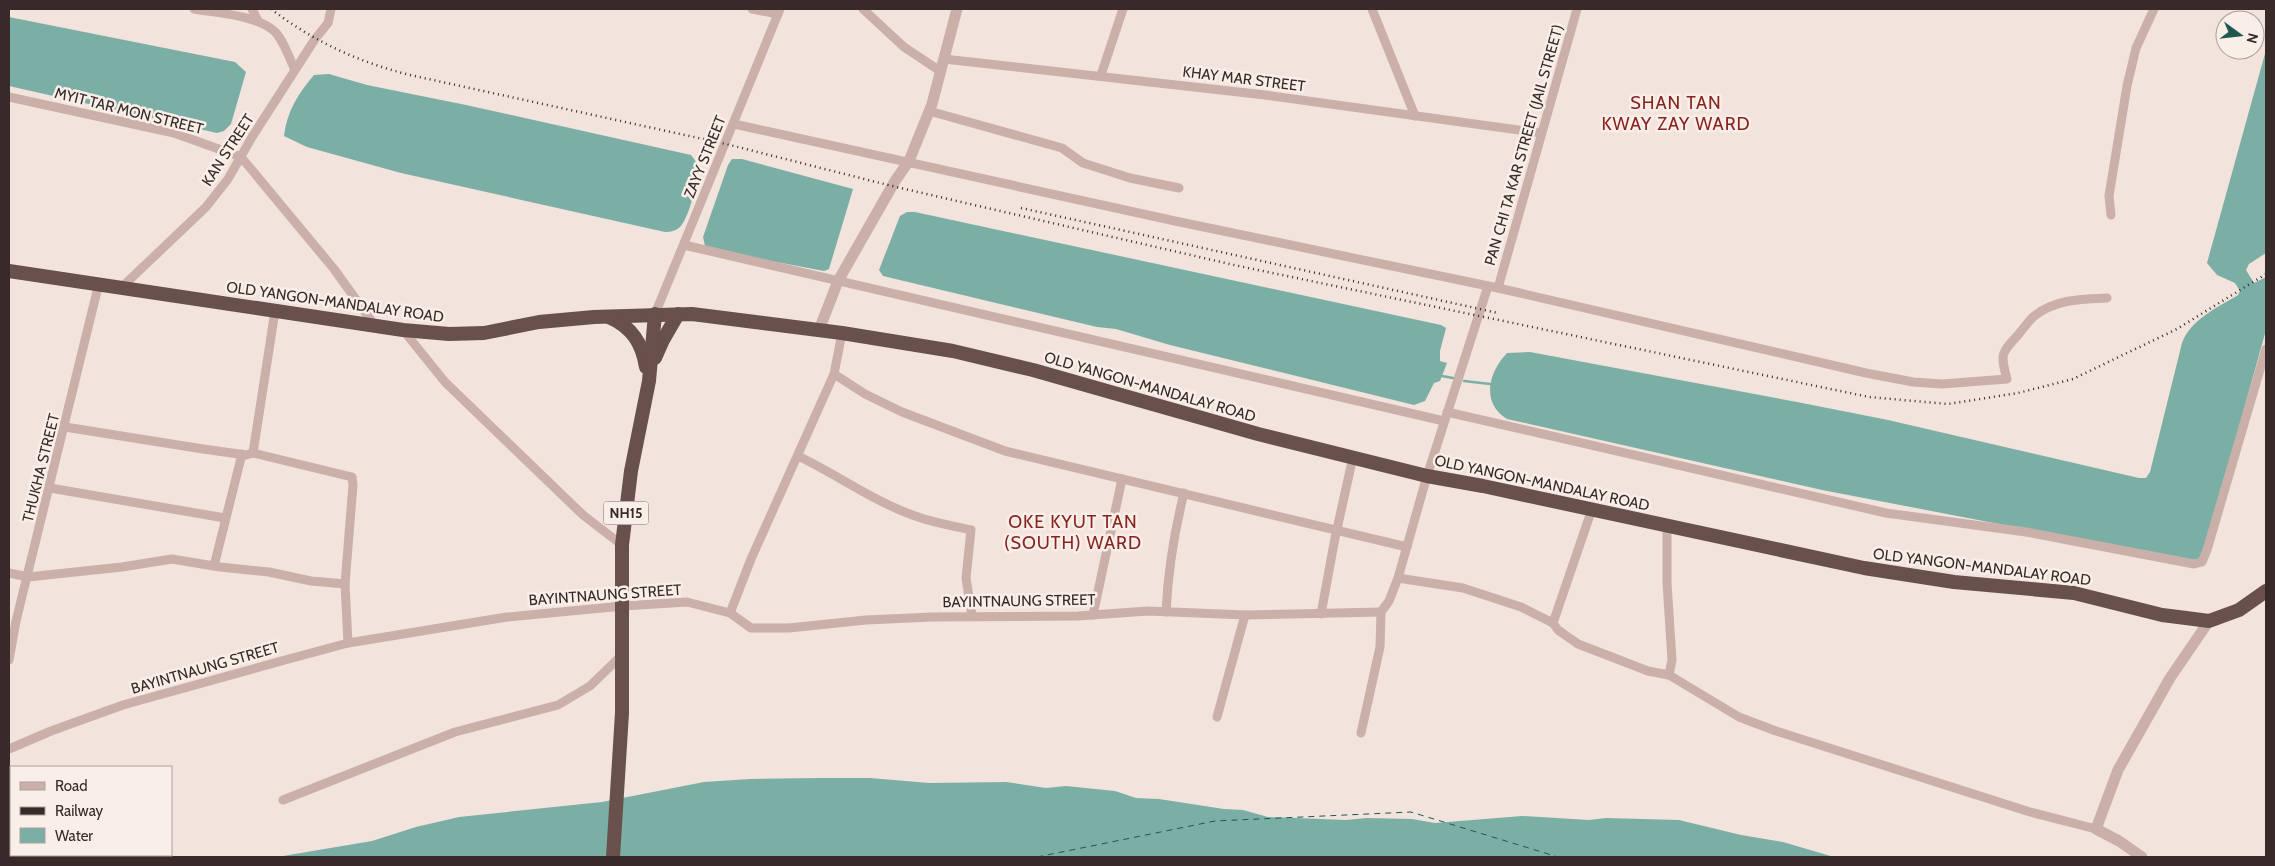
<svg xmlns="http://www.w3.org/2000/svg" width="2275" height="866" viewBox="0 0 2275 866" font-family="Cabin,sans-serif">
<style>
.water{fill:#7bafa6}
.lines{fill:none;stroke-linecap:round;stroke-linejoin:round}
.stream{stroke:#7bafa6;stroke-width:2.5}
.ferry{stroke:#1e5850;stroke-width:1;stroke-dasharray:6 5;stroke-linecap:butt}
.minor{stroke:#cab0a8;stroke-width:9}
.tertiary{stroke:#cab0a8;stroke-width:11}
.trunk{stroke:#68504c;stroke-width:14}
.rail{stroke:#372a28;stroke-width:2.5;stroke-dasharray:1 4;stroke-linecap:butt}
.labels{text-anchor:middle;stroke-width:5;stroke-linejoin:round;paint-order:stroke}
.shield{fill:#faeee9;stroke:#726562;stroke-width:1}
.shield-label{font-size:14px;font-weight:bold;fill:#372a28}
.street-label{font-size:15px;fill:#372a28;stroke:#faeee9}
.quarter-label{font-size:18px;letter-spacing:1px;fill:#862422;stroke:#faeee9}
</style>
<rect width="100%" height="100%" fill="#f2e3dc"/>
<!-- water -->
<g class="water">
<path d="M 9,17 L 235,62 L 246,72 L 231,124 L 224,131 L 217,133 L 9,86 Z"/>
<path d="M 2266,50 L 2266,253 L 2249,264 L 2246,270 L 2254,283 L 2266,277 L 2266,330 L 2203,556 L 2198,560 L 2192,561 L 1822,490 L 1507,419 C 1481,403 1488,373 1507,353 L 1530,352 L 1797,402 L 1888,420 L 2139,478 L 2146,478 L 2150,472 L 2182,343 C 2191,319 2217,308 2238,295 L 2240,291 L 2235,283 L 2217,275 L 2207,263 Z"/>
<path d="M 329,74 L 367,85 L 466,105 L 691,155 C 692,156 695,160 696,162 C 701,175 689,218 680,227 C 676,231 670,232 665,232 L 401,173 L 307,147 L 284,136 C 287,111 298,94 314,75 Z"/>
<path d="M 732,159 L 742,159 L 853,189 L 829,269 L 824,271 L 713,250 L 705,246 L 703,237 L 728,165 Z"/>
<path d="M 907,212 L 915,212 L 1441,325 L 1446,328 L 1440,351 L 1440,361 L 1447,363 L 1440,381 L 1434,383 L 1425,401 L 1414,405 L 1170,345 L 1116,329 L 1097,327 L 883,276 L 879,270 L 900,216 Z"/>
<path d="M 820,778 L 870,778 L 929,783 L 1006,782 L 1046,788 L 1066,786 L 1115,791 L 1136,798 L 1159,799 L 1224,809 L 1243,810 L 1268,817 L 1346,820 L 1367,818 L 1412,819 L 1435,823 L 1522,816 L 1589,820 L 1606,818 L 1679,820 L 1741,835 L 1783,842 L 1834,857 L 277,857 L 372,841 L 416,827 L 459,817 L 602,802 L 704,782 L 750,779 Z"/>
</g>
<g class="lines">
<!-- stream -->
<g class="stream">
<path d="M 1442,376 L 1453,378"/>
<path d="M 1464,381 L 1490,384"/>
</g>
<!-- ferry -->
<path class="ferry" d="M 1037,857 L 1215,821 L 1411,812 L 1558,857"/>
<!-- minor -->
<g class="minor">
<path d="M 194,9 C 217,13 255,15 273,30 C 283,38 289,58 295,70"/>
<path d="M 252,9 L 258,21"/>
<path d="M 752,9 L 778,14"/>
<path d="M 863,9 L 904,47 L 940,71"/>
<path d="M 1372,9 L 1415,116"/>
<path d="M 944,59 L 1265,95 L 1541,133"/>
<path d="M 1101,75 L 1123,9"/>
<path d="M 9,97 L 174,133 L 241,157 L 334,269 L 375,326"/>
<path d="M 929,111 L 1062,148 L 1083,163 L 1130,178 L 1179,188"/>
<path d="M 734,124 L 1175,221 L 1498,288 L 1866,373 L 1913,382 L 1942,384 L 2007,379 C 2000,354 2001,353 2018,335 C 2023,329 2028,322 2033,317 C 2055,299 2081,299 2107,298"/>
<path d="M 2111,215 L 2109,196 L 2127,86 L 2136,48 L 2154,9"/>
<path d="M 684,245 L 1444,421"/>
<path d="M 122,287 L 206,207 L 228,179 L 252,137 L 315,39 L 328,23 L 331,9"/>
<path d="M 1498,288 L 1577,9"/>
<path d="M 655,314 L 780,9"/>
<path d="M 403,330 L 445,382 L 583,515 L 622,545"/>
<path d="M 834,374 L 865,394 L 902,412 L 1005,451 L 1407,547"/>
<path d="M 1447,412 L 1886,513 L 2026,532 L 2194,564 L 2202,562 L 2207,550 L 2266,349"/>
<path d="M 65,427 L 203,449 L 246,455 L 253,453 L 352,477 L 353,485 L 345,584 L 348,643"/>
<path d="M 253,453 L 275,311"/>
<path d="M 798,456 C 838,475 876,503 918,517 C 935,523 954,526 971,530 L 966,578 L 972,616"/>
<path d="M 50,488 L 225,518"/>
<path d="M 1667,525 L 1667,583 L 1672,660 L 1669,675"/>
<path d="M 214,566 L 242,454"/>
<path d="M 9,573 L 28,577 L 122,567 L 172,559 L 220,567 L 269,572 L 311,581 L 345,584"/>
<path d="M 1398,578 L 1463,588 L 1521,607 L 1553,623 L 1558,630 L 1578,644 L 1648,671 L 1669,675 L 1739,717 L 1776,731 L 2030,812 L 2096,829"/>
<path d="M 1166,612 C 1168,571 1174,533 1184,493"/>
<path d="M 730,613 L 751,559 L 834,374 L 842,333"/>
<path d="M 1321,614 L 1335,538 L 1353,457"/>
<path d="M 1093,615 L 1122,479"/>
<path d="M 1553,623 L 1592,509"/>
<path d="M 9,660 L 16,621 L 99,283"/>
<path d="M 1217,717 L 1245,615"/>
<path d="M 1361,733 L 1380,647 L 1381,612 L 1389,601 L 1398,578 L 1427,476 L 1488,286"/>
<path d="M 9,749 L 51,731 L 123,705 L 285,660 L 348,643 L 507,617 L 623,606 L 687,602 L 730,613 L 751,628 L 789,628 L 866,620 L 932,617 L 1078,616 L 1148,611 L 1245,615 L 1381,612"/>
<path d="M 283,800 L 455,732 L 558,705 L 590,686 L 623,654"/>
</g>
<!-- tertiary -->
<g class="tertiary">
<path d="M 819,330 L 838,281 L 895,181 L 909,161 L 932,104 L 957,9"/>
<path d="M 2142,857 L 2119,841 L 2096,829 L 2118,770 L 2170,678 L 2209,621"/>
</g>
<!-- trunk -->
<g class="trunk">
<path d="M 9,271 L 403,330 L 449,334 L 484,333 L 539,322 L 594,317 L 692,314 L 842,333 L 953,351 L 1033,370 L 1258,434 L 1427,476 L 1483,486 L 1864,568 L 1954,582 L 2074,593 L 2162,615 L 2186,618 L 2209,621 L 2239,610 L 2266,591"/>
<path d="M 609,317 C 632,327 642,343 646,367"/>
<path d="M 655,358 L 663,340 L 678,314"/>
<path d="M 613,857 L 622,713 L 622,545 L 631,471 L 649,381 L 655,314"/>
</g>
<!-- rail -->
<g class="rail">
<path d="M 271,9 C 313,41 358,62 410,75 L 726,144 L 892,186 L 1234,265 L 1869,397 L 1948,404 L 2018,393 L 2073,379 L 2177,329 L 2266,274"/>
<path d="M 1021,208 L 1498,313"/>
</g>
</g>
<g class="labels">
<!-- shield labels -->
<rect class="shield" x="603.5" y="501.5" width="45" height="23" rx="4"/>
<g class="shield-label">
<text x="626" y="518">NH15</text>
</g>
<!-- street labels -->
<g class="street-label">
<text transform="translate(1244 79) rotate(7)" y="5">KHAY MAR STREET</text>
<text transform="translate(129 111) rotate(14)" y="5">MYIT TAR MON STREET</text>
<text transform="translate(1524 145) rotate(-74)" y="5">PAN CHI TA KAR STREET (JAIL STREET)</text>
<text transform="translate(228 150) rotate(-57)" y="5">KAN STREET</text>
<text transform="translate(705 157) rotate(-68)" y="5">ZAYY STREET</text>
<text transform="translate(335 302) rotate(8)" y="5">OLD YANGON-MANDALAY ROAD</text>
<text transform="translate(1150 387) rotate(16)" y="5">OLD YANGON-MANDALAY ROAD</text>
<text transform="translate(41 468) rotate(-76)" y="5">THUKHA STREET</text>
<text transform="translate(1542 483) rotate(12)" y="5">OLD YANGON-MANDALAY ROAD</text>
<text transform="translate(1982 567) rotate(7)" y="5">OLD YANGON-MANDALAY ROAD</text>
<text transform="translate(605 595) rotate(-4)" y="5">BAYINTNAUNG STREET</text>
<text transform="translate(1019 601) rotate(-1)" y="5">BAYINTNAUNG STREET</text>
<text transform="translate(205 668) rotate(-16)" y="5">BAYINTNAUNG STREET</text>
</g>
<!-- quarter labels -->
<g class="quarter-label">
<text x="1676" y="109">SHAN TAN<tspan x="1676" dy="21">KWAY ZAY WARD</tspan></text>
<text x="1073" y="528">OKE KYUT TAN<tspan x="1073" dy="21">(SOUTH) WARD</tspan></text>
</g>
</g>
<!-- border -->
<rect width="2275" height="866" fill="none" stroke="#372a28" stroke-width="20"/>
<!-- legend -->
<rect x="10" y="766" width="162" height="90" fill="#faeee9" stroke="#aca09c"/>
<rect x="20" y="782" width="25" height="8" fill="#cab0a8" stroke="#aca09c"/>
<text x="55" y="791" font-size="15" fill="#372a28">Road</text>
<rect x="20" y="807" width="25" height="8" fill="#372a28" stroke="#aca09c"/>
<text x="55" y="816" font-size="15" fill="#372a28">Railway</text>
<rect x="20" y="828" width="25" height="15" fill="#7bafa6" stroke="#aca09c"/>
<text x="55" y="841" font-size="15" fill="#372a28">Water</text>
<!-- north arrow -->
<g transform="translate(2240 35) rotate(105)"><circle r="24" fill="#faeee9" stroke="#aca09c"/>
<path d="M0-4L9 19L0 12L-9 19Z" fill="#1e5850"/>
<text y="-8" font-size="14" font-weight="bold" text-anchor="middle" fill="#372a28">N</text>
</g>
</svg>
